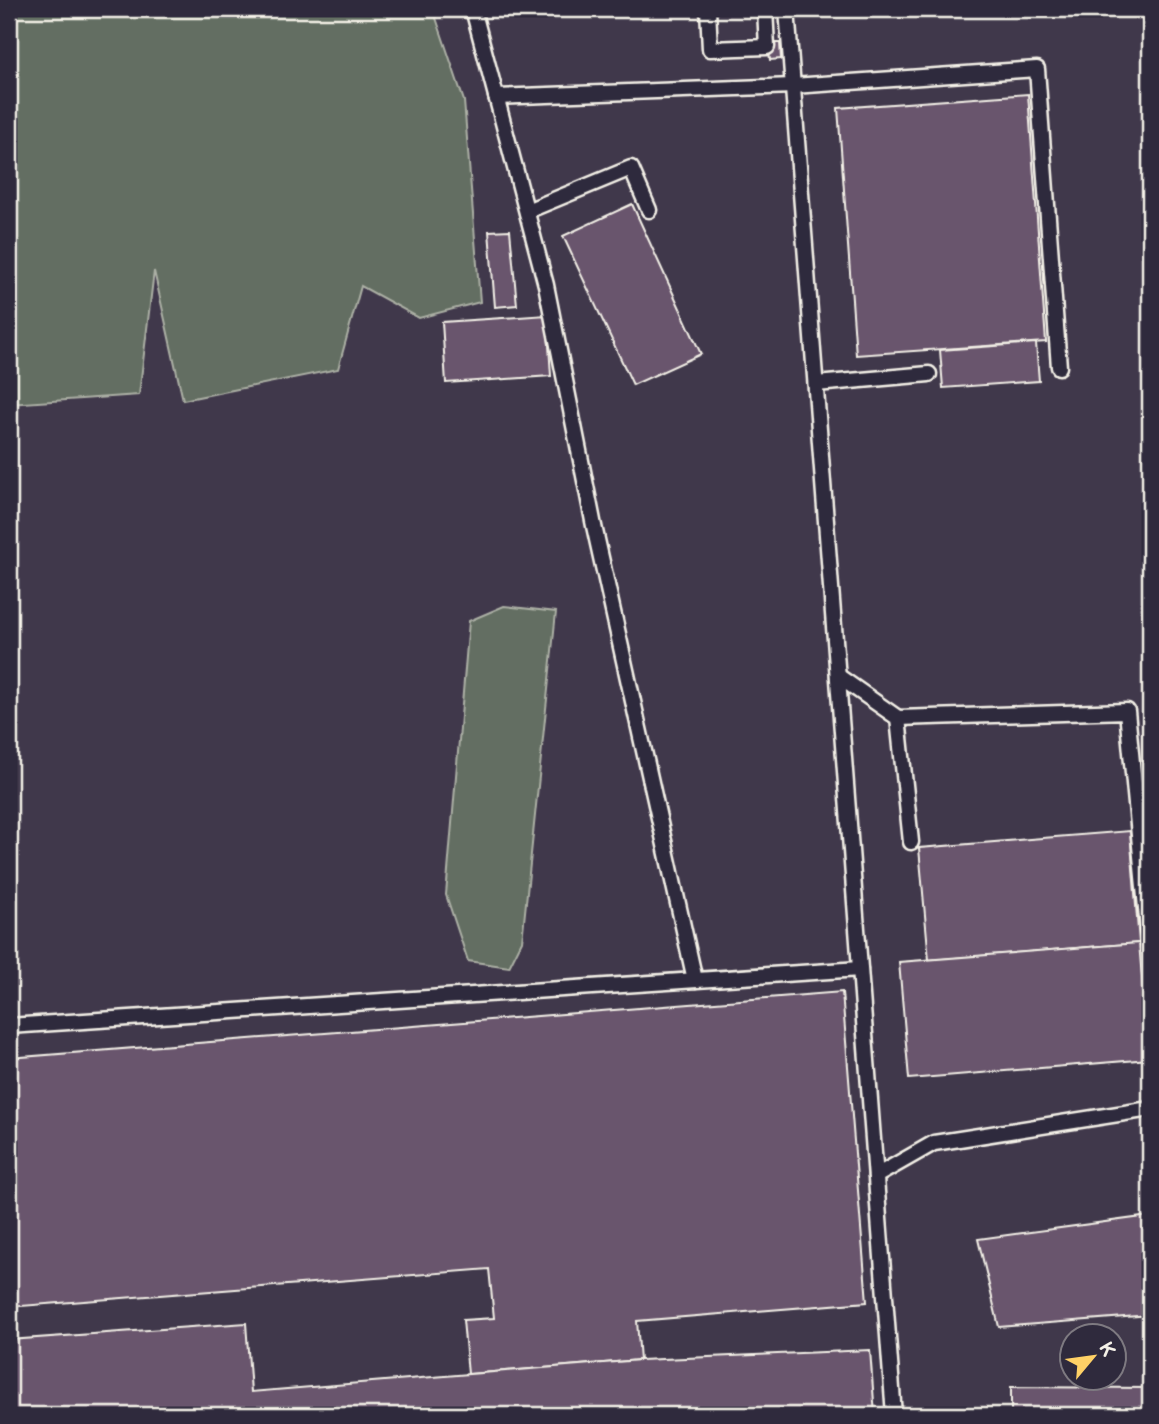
<svg xmlns="http://www.w3.org/2000/svg" width="1159" height="1424" viewBox="0 0 1159 1424" font-family="'Balsamiq Sans',sans-serif">
<style>
.built{fill:#40374b;fill-rule:evenodd}
.green{fill:#636e62;stroke:#acb0a5;stroke-width:2}
.building{fill:#69556d;stroke:#f4f1e8;stroke-width:2}
.lines{fill:none;stroke-linecap:round;stroke-linejoin:round}
.lane-casing{stroke:#f4f1e8;stroke-width:19}
.lane{stroke:#2f2a3d;stroke-width:14}
</style>
<rect width="100%" height="100%" fill="#2f2a3d"/>
<filter id="ink" filterUnits="userSpaceOnUse"><feTurbulence type="fractalNoise" baseFrequency=".0143" numOctaves="2"/><feDisplacementMap in="SourceGraphic" scale="14" xChannelSelector="R" yChannelSelector="G"/><feConvolveMatrix kernelMatrix="1 2 1 2 8 2 1 2 1" color-interpolation-filters="sRGB"/></filter>
<g filter="url(#ink)">
<!-- built -->
<path class="built" d="M 9,9 L 1150,9 L 1150,1415 L 9,1415 ZM 1072,1336 L 1114,1336 L 1114,1378 L 1072,1378 Z"/>
<!-- green -->
<g class="green">
<path d="M 9,9 L 433,9 L 464,101 L 480,302 L 419,318 L 361,286 L 338,369 L 183,400 L 154,271 L 139,395 L 9,404 Z"/>
<path d="M 504,606 L 556,612 L 522,941 L 509,967 L 468,961 L 446,895 L 469,621 Z"/>
</g>
<!-- building -->
<g class="building">
<path d="M 768,43 L 780,43 L 781,59 L 770,60 Z"/>
<path d="M 1028,94 L 1046,342 L 856,355 L 838,108 Z"/>
<path d="M 632,204 L 701,354 L 633,385 L 563,236 Z"/>
<path d="M 510,230 L 517,305 L 495,307 L 489,231 Z"/>
<path d="M 547,315 L 551,376 L 446,383 L 442,322 Z"/>
<path d="M 1036,343 L 1039,381 L 943,388 L 940,350 Z"/>
<path d="M 1130,831 L 1139,943 L 929,960 L 919,848 Z"/>
<path d="M 1139,943 L 1149,1059 L 909,1079 L 899,962 Z"/>
<path d="M 842,992 L 867,1302 L 637,1321 L 640,1360 L 468,1374 L 463,1320 L 494,1318 L 489,1269 L 9,1307 L 9,1058 Z"/>
<path d="M 1150,1216 L 1150,1315 L 999,1327 L 978,1239 Z"/>
<path d="M 246,1323 L 251,1392 L 640,1360 L 870,1350 L 875,1415 L 9,1415 L 9,1340 Z"/>
<path d="M 1011,1387 L 1150,1388 L 1150,1415 L 1011,1415 Z"/>
</g>
<g class="lines">
<defs>
<g id="lane">
<path d="M 473,9 L 546,285 L 594,526 L 695,980"/>
<path d="M 708,9 L 710,49 L 767,47 L 765,9"/>
<path d="M 787,9 L 894,1415"/>
<path d="M 496,97 L 793,86 L 1037,69 L 1059,367"/>
<path d="M 527,211 L 631,168 L 649,210"/>
<path d="M 816,384 L 929,374"/>
<path d="M 838,676 L 898,718 L 911,842"/>
<path d="M 898,718 L 1127,711 L 1150,949"/>
<path d="M 9,1026 L 860,969"/>
<path d="M 876,1176 L 934,1143 L 1150,1109"/>
</g>
</defs>
<!-- lane casing -->
<use href="#lane" class="lane-casing"/>
<!-- lane -->
<use href="#lane" class="lane"/>
</g>
</g>
<!-- margin -->
<rect width="1159" height="1424" fill="none" stroke="#2f2a3d" stroke-width="35"/>
<rect x="18" y="18" width="1124" height="1389" fill="none" stroke="#f4f1e8" stroke-width="2.5" filter="url(#ink)"/>
<!-- north arrow -->
<g transform="translate(1093 1357) rotate(61)"><circle r="33" fill="#2f2a3d" stroke="#7e7a81" stroke-width="2"/>
<path d="M0-5L12 26L0 18L-12 26Z" fill="#ffd166"/>
<text y="-10" font-size="19" font-weight="bold" text-anchor="middle" fill="#f4f1e8">K</text>
</g>
</svg>
